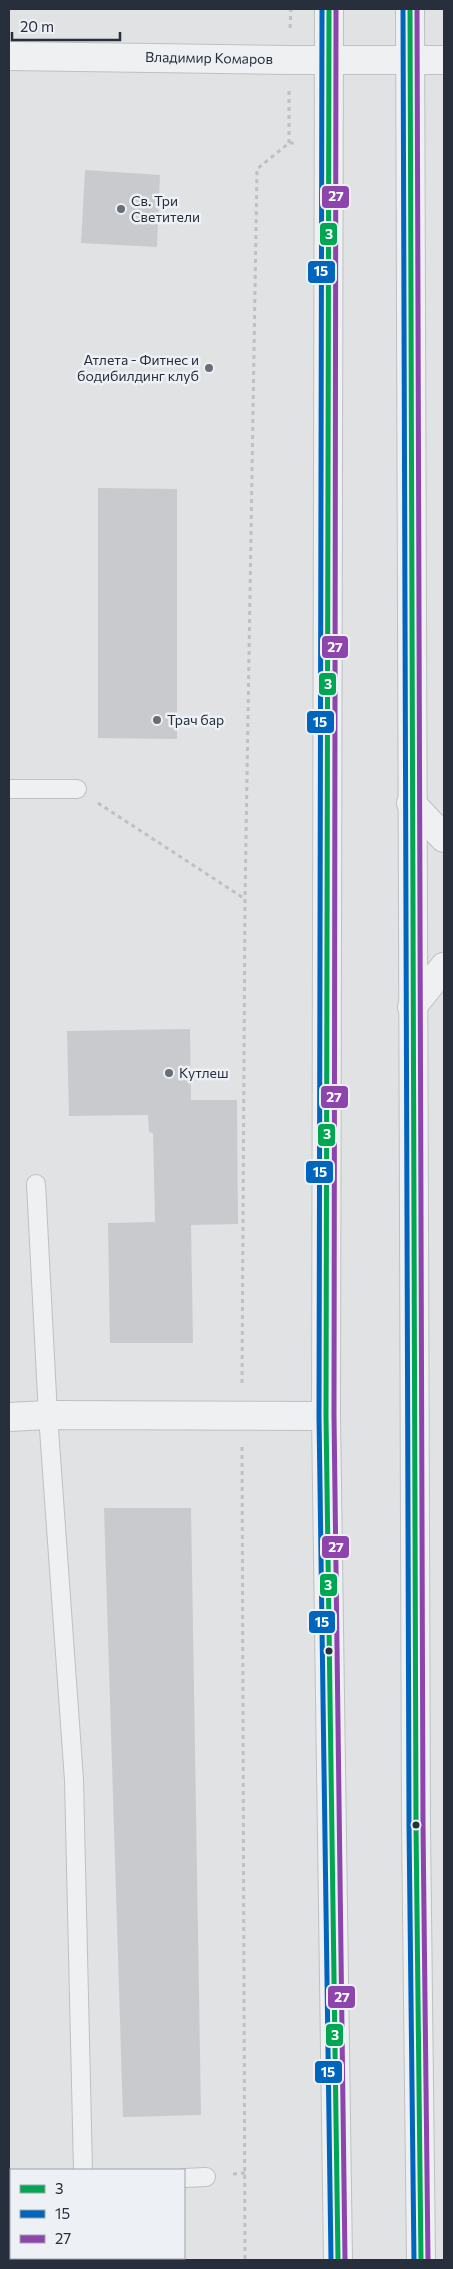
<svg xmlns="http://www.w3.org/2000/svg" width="453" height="2269" viewBox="0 0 453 2269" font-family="Commissioner,sans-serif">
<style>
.building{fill:#c8cacd}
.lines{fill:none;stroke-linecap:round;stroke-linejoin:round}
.service-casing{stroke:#bec0c2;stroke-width:20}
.minor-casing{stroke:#bec0c2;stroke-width:30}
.tertiary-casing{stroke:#bec0c2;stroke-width:30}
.path{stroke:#bec0c4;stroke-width:3;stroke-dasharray:4 4;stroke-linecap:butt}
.service{stroke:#eff0f1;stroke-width:18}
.minor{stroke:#eff0f1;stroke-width:28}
.tertiary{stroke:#eff0f1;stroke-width:28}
.bus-1-casing{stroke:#edf0f4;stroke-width:9}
.bus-2-casing{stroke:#edf0f4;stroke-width:9}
.bus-3-casing{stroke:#edf0f4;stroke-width:9}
.bus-1{stroke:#00a651;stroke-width:5}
.bus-2{stroke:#0065bd;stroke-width:5}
.bus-3{stroke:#8e44ad;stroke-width:5}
.poi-dot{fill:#686e77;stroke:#edf0f4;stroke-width:2}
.bus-dot{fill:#282f3c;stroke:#edf0f4;stroke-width:2}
.labels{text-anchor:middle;stroke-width:5;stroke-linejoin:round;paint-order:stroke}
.street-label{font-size:14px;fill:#282f3c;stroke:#edf0f4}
.poi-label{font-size:14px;fill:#282f3c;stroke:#edf0f4;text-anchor:start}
.line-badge{stroke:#edf0f4;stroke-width:2}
.badge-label{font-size:14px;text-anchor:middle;font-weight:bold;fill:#fff}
</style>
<rect width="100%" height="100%" fill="#e0e2e4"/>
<!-- building -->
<g class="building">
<path d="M 85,170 L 160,175 L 157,247 L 81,243 Z"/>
<path d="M 98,488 L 177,489 L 177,739 L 98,738 Z"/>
<path d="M 190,1029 L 191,1100 L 237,1100 L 238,1224 L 191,1225 L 193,1343 L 110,1343 L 108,1223 L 155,1222 L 153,1133 L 149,1132 L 148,1115 L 69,1116 L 67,1031 Z"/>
<path d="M 104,1508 L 191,1508 L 201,2115 L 123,2117 Z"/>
</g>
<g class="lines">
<defs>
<g id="service">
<path d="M 9,789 L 77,789"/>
<path d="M 36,1184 L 48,1415 L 74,1780 L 83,2170"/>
<path d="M 184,2178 L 206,2177"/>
</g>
<g id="minor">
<path d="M 411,803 L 444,838"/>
<path d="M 412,1007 L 444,967"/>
<path d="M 9,1417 L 48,1415 L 326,1416"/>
<path d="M 9,2189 L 11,2189"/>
</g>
<g id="tertiary">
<path d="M 329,9 L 326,1416 L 338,2260"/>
<path d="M 410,9 L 416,1825 L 421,2260"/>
<path d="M 9,56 L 289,60 L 444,60"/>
</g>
</defs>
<!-- service casing -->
<use href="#service" class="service-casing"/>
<!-- minor casing -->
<use href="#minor" class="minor-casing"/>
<!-- tertiary casing -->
<use href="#tertiary" class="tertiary-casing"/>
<!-- path -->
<g class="path">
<path d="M 290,28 L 291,9"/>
<path d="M 289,91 L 289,143"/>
<path d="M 98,803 L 245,899"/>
<path d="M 242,1383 L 245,899 L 257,169 L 289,143 L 297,143"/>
<path d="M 242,1447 L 245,2260"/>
<path d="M 233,2174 L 245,2173"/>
</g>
<!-- service -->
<use href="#service" class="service"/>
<!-- minor -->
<use href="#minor" class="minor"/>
<!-- tertiary -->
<use href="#tertiary" class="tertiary"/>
<defs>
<g id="bus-1">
<path d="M 329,9 L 326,1416 L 338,2260"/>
<path d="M 410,9 L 416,1825 L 421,2260"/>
</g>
<g id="bus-2">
<path d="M 322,9 L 319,1416 L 331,2260"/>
<path d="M 403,9 L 409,1825 L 414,2260"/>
</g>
<g id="bus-3">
<path d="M 336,9 L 334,1416 L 345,2260"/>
<path d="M 417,9 L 423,1825 L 428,2260"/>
</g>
</defs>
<!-- bus-1 casing -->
<use href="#bus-1" class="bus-1-casing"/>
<!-- bus-2 casing -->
<use href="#bus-2" class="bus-2-casing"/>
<!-- bus-3 casing -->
<use href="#bus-3" class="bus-3-casing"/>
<!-- bus-1 -->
<use href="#bus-1" class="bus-1"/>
<!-- bus-2 -->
<use href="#bus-2" class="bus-2"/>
<!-- bus-3 -->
<use href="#bus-3" class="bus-3"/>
</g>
<!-- markers -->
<g class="poi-dot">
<circle cx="121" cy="209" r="5"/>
<circle cx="209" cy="368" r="5"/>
<circle cx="157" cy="720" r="5"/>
<circle cx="169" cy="1073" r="5"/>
</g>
<g class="bus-dot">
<circle cx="329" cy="1651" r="4.5"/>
<circle cx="416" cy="1825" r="4.5"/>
</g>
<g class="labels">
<!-- street labels -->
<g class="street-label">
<text transform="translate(209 58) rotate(1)" y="5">Владимир Комаров</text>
</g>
<!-- poi labels -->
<g class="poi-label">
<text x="131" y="206">Св. Три<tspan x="131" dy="16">Светители</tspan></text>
<text x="199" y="365" text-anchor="end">Атлета - Фитнес и<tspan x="199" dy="16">бодибилдинг клуб</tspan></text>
<text x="167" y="725">Трач бар</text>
<text x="179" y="1078">Кутлеш</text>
</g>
</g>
<g class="line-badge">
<rect x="321" y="185" width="29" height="24" rx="5" fill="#8e44ad"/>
<rect x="319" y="222" width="19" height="24" rx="5" fill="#00a651"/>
<rect x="307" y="260" width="29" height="24" rx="5" fill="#0065bd"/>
<rect x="321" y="635" width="28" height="24" rx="5" fill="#8e44ad"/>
<rect x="318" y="672" width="19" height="24" rx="5" fill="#00a651"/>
<rect x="306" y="710" width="29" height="24" rx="5" fill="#0065bd"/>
<rect x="320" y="1085" width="29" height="24" rx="5" fill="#8e44ad"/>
<rect x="317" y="1123" width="19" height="24" rx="5" fill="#00a651"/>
<rect x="305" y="1160" width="29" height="24" rx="5" fill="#0065bd"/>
<rect x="321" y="1535" width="29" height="24" rx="5" fill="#8e44ad"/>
<rect x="319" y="1573" width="19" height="24" rx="5" fill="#00a651"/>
<rect x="308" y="1610" width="28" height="24" rx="5" fill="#0065bd"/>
<rect x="327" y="1985" width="29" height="24" rx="5" fill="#8e44ad"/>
<rect x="325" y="2023" width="19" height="24" rx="5" fill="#00a651"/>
<rect x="314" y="2060" width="29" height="24" rx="5" fill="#0065bd"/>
</g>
<g class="badge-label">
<text x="336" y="201">27</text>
<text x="329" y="239">3</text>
<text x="321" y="276">15</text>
<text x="335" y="652">27</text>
<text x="328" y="689">3</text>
<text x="320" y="727">15</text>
<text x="334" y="1102">27</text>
<text x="327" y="1139">3</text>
<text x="320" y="1177">15</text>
<text x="336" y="1552">27</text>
<text x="328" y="1590">3</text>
<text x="322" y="1627">15</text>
<text x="342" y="2002">27</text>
<text x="335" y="2040">3</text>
<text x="328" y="2077">15</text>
</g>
<!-- border -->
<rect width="453" height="2269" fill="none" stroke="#282f3c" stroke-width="20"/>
<!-- legend -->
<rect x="10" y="2169" width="175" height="90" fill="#edf0f4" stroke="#9ea3aa"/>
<rect x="20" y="2185" width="25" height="8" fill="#00a651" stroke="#9ea3aa"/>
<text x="55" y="2194" font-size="15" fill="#282f3c">3</text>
<rect x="20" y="2210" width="25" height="8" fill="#0065bd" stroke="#9ea3aa"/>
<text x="55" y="2219" font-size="15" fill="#282f3c">15</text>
<rect x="20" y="2235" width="25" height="8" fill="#8e44ad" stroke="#9ea3aa"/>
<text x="55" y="2244" font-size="15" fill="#282f3c">27</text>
<!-- scale -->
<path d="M12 32v8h108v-8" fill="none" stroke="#282f3c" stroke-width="2.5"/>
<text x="20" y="32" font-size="15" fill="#282f3c" stroke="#edf0f4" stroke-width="4" paint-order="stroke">20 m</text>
</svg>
